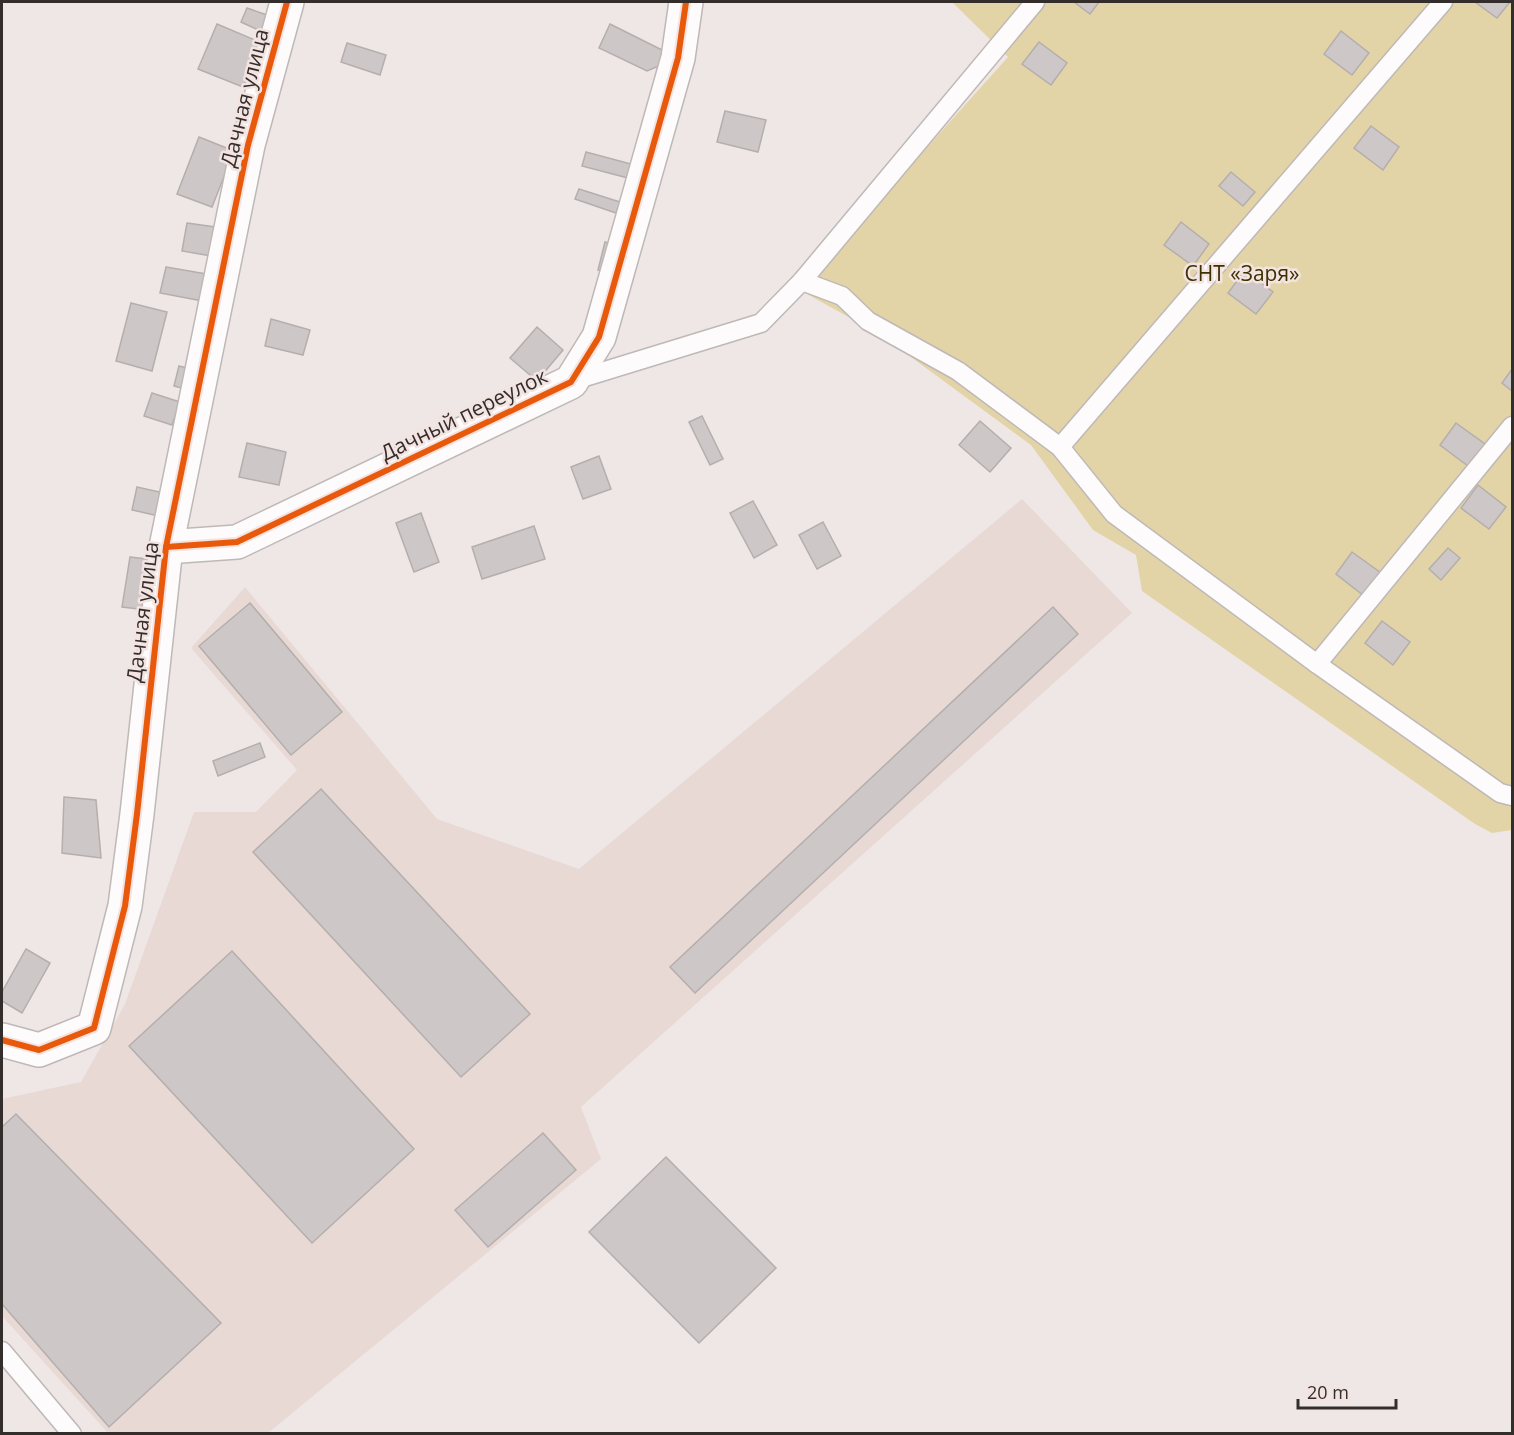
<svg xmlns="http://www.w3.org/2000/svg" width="1514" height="1435" viewBox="0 0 1514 1435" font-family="'Open Sans',sans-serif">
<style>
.built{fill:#e8d9d5}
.green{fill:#e2d4a6}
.building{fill:#cdc8c7;stroke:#b4aead;stroke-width:1.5}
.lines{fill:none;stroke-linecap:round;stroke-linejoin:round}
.lane-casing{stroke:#beb8b7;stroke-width:21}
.street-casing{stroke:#beb8b7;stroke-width:36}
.lane{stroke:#fdfbfb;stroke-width:18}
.street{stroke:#fdfbfb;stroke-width:33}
.cycleway-casing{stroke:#f3e4e1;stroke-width:10}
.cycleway{stroke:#e8590c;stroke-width:6}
.labels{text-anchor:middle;stroke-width:5;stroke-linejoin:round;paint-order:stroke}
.street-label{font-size:21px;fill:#332e2c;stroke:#f3e4e1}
.park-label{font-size:21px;fill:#3b3102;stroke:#f3e4e1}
</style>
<rect width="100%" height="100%" fill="#efe7e5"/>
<!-- built -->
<path class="built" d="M 1022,499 L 1132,613 L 581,1107 L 601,1159 L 268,1433 L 108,1433 L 2,1316 L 2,1099 L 81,1082 L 125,1004 L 194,812 L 256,812 L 297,770 L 191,648 L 245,587 L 437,819 L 579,869 Z"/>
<!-- green -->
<path class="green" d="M 952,2 L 1512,2 L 1512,830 L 1492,833 L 1475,824 L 1142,591 L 1136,555 L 1093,530 L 1031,445 L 881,335 L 807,294 L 851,232 L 1008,57 Z"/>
<!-- building -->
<g class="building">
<path d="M 1074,2 L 1099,2 L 1090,14 Z"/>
<path d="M 1475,2 L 1510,2 L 1497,18 Z"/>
<path d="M 247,8 L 273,17 L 265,33 L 241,22 Z"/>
<path d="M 217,24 L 262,43 L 243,87 L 198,69 Z"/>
<path d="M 610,24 L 678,58 L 647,71 L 599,48 Z"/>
<path d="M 1341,31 L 1369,53 L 1352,75 L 1324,54 Z"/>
<path d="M 1039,42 L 1067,63 L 1051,85 L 1022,64 Z"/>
<path d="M 347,43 L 386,55 L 380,75 L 341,62 Z"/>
<path d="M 725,111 L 766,120 L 758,152 L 717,142 Z"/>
<path d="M 1371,126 L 1399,147 L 1383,170 L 1354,148 Z"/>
<path d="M 199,137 L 234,151 L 212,207 L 177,194 Z"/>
<path d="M 586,152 L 631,164 L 628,178 L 582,166 Z"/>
<path d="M 1231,172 L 1255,192 L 1243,206 L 1219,186 Z"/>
<path d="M 579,189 L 620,202 L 616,213 L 575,199 Z"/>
<path d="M 1181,222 L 1209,244 L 1193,266 L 1164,245 Z"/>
<path d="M 187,223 L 222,228 L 217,257 L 182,251 Z"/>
<path d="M 605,242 L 619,245 L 612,274 L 598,270 Z"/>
<path d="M 166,267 L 213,275 L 208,302 L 160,293 Z"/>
<path d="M 1245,270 L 1273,292 L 1256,314 L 1228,293 Z"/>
<path d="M 131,303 L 167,312 L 152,371 L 116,361 Z"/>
<path d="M 271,319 L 310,330 L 303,355 L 265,346 Z"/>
<path d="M 537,327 L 563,350 L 537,381 L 510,358 Z"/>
<path d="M 179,366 L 195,370 L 189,390 L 174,386 Z"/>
<path d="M 1512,369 L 1512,391 L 1502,383 Z"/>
<path d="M 152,393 L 180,402 L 172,425 L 144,416 Z"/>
<path d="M 702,416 L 723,459 L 710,465 L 689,422 Z"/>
<path d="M 980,421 L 1011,448 L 990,472 L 959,445 Z"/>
<path d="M 1456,423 L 1485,444 L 1468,466 L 1440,445 Z"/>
<path d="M 247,443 L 286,452 L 279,485 L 239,477 Z"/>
<path d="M 599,456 L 611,489 L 583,499 L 571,467 Z"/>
<path d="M 1478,485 L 1506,507 L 1489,529 L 1461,508 Z"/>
<path d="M 137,487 L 164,493 L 159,516 L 132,510 Z"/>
<path d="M 753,501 L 777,545 L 754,558 L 730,513 Z"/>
<path d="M 421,513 L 439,562 L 414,572 L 396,523 Z"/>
<path d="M 823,522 L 841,556 L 817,569 L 799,535 Z"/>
<path d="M 534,526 L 545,559 L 482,579 L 472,547 Z"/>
<path d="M 1448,548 L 1460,558 L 1441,580 L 1429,569 Z"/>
<path d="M 1352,552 L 1381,573 L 1364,596 L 1336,574 Z"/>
<path d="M 130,557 L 155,560 L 147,610 L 122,607 Z"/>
<path d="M 250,603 L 342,712 L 291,755 L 199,646 Z"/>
<path d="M 1053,607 L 1078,634 L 695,993 L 670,967 Z"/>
<path d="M 1382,621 L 1410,642 L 1393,665 L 1365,643 Z"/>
<path d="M 260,743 L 265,757 L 218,776 L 213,761 Z"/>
<path d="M 321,789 L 530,1014 L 461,1077 L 253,852 Z"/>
<path d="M 64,797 L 96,800 L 101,858 L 62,853 Z"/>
<path d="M 26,949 L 50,963 L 22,1013 L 2,1001 L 2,992 Z"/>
<path d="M 232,951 L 414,1149 L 312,1243 L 129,1046 Z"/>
<path d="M 16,1114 L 221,1323 L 109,1427 L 2,1304 L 2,1127 Z"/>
<path d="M 543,1133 L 576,1170 L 488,1247 L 455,1210 Z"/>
<path d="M 666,1157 L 776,1268 L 699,1343 L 589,1232 Z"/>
</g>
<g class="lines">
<defs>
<g id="lane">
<path d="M 802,281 L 842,296 L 868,321 L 958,371 L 1060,447 L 1114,514 L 1317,664 L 1500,793 L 1512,796"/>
<path d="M 572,381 L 761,323 L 802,281 L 1035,2"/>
<path d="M 1060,447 L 1443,2"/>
<path d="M 1317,664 L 1512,426"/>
<path d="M 2,1351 L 72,1434"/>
</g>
<g id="street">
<path d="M 166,547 L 237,542 L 571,382 L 599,337 L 678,58 L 686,2"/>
<path d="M 2,1040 L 39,1050 L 94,1028 L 125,906 L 137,814 L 166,547 L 248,145 L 287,2"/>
</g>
</defs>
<!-- lane casing -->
<use href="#lane" class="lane-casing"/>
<!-- street casing -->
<use href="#street" class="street-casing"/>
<!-- lane -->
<use href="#lane" class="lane"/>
<!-- street -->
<use href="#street" class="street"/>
<defs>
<g id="cycleway">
<path d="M 166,547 L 237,542 L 571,382 L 599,337 L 678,58 L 686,2"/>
<path d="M 2,1040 L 39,1050 L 94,1028 L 125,906 L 137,814 L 166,547 L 248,145 L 287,2"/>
</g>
</defs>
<!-- cycleway casing -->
<use href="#cycleway" class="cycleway-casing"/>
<!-- cycleway -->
<use href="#cycleway" class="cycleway"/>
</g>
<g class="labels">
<!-- street labels -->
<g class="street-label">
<text transform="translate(245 98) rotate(-76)" y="7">Дачная улица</text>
<text transform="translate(464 415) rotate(-26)" y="7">Дачный переулок</text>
<text transform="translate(143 612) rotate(-83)" y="7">Дачная улица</text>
</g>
<!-- park labels -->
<g class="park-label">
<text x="1242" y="281">СНТ «Заря»</text>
</g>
</g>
<!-- border -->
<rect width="1514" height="1435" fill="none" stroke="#332e2c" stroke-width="6"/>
<!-- scale -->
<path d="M1298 1399v9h98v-9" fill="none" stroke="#332e2c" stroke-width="3"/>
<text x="1307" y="1399" font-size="18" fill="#332e2c" stroke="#f3e4e1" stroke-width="4.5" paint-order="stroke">20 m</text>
</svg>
